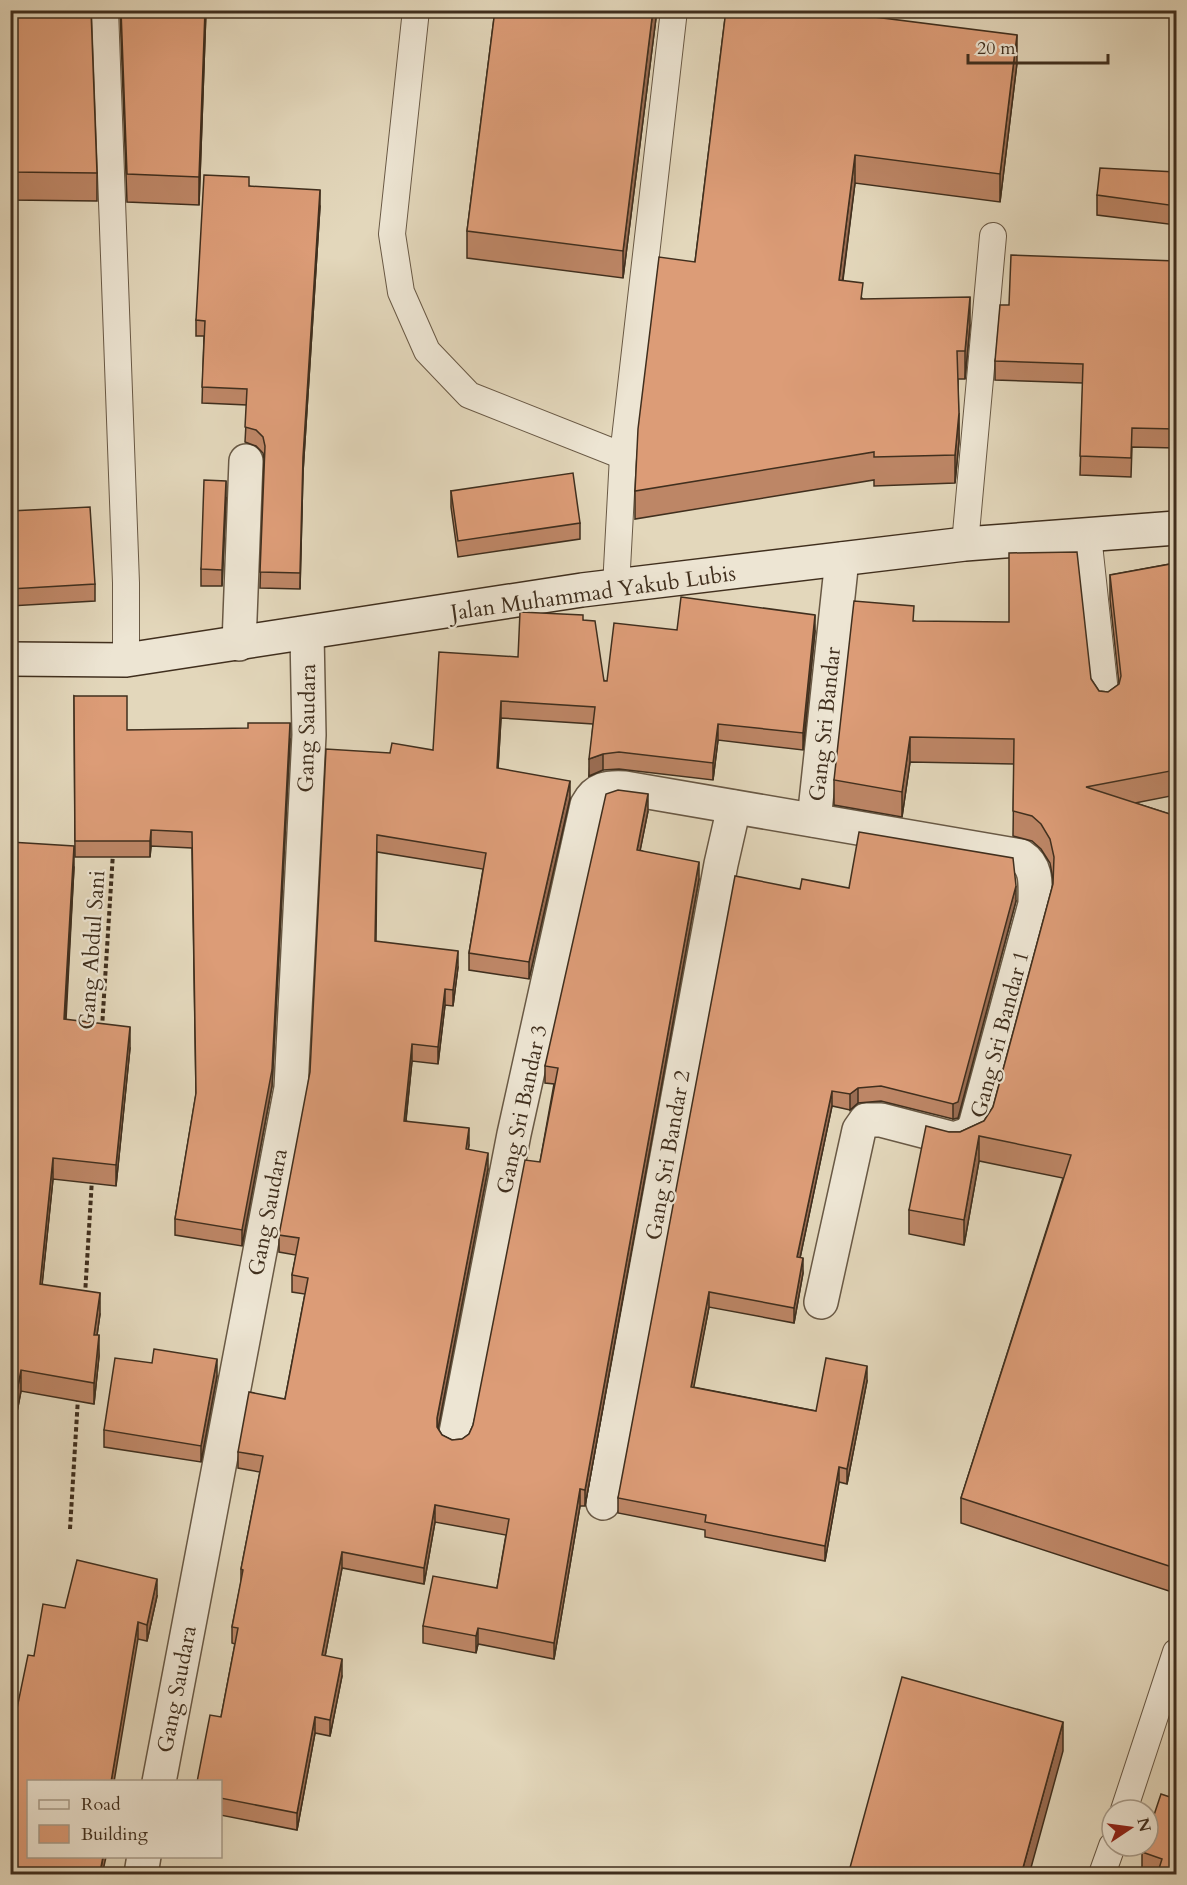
<svg xmlns="http://www.w3.org/2000/svg" width="1187" height="1885" viewBox="0 0 1187 1885" font-family="Cardo,serif">
<style>
.lines{fill:none;stroke-linecap:round;stroke-linejoin:round}
.service-casing{stroke:#695945;stroke-width:28}
.minor-casing{stroke:#695945;stroke-width:36}
.secondary-casing{stroke:#402f1e;stroke-width:36}
.path{stroke:#402f1e;stroke-width:4;stroke-dasharray:4.5 3;stroke-linecap:butt}
.service{stroke:#ede5d3;stroke-width:26}
.minor{stroke:#ede5d3;stroke-width:33}
.secondary{stroke:#ede5d3;stroke-width:33}
.wall{fill:#bd8666;stroke:#402f1e;stroke-width:1.5}
.shaded-wall{fill:#9a6d53;stroke:#402f1e;stroke-width:1.5}
.building{fill:#dc9c77;stroke:#402f1e;stroke-width:1.5}
.labels{text-anchor:middle;stroke-width:4.5;stroke-linejoin:round;paint-order:stroke}
.street-label{font-size:22px;fill:#402f1e;stroke:#ede5d3}
</style>
<rect width="100%" height="100%" fill="#e3d7bb"/>
<filter id="stains"><feTurbulence type="fractalNoise" baseFrequency=".00333" numOctaves="4"/><feColorMatrix values="0 0 0 0 .2 0 0 0 0 .09 0 0 0 0 .02 0 0 0 .5 -.17"/></filter>
<radialGradient id="worn" r=".72"><stop offset=".6" stop-color="#630" stop-opacity="0"/><stop offset="1" stop-color="#630" stop-opacity=".3"/></radialGradient>
<g class="lines">
<defs>
<g id="service">
<path d="M 105,10 L 126,583 L 126,660"/>
<path d="M 416,10 L 392,234 L 401,292 L 427,351 L 469,395 L 623,456"/>
<path d="M 1088,535 L 1106,702"/>
<path d="M 965,544 L 993,236"/>
<path d="M 616,587 L 623,456 L 674,10"/>
<path d="M 1124,1810 L 1176,1652"/>
<path d="M 1102,1874 L 1112,1846"/>
</g>
<g id="minor">
<path d="M 239,644 L 246,461"/>
<path d="M 814,820 L 842,559"/>
<path d="M 455,1438 L 514,1134 L 587,805 C 596,788 607,787 625,788 L 1021,856 C 1038,867 1035,885 1035,904 L 975,1126 L 969,1134 L 954,1139 L 881,1120 L 866,1120 L 859,1130 L 821,1302"/>
<path d="M 603,1503 L 721,864 L 734,807"/>
<path d="M 159,1782 L 291,1088 L 309,735 L 307,634"/>
<path d="M 141,1874 L 144,1856"/>
</g>
<path id="secondary" d="M 10,659 L 126,660 L 582,590 L 965,544 L 1176,528"/>
</defs>
<!-- service casing -->
<use href="#service" class="service-casing"/>
<!-- minor casing -->
<use href="#minor" class="minor-casing"/>
<!-- secondary casing -->
<use href="#secondary" class="secondary-casing"/>
<!-- path -->
<g class="path">
<path d="M 102,1028 L 113,853"/>
<path d="M 85,1295 L 92,1179"/>
<path d="M 70,1529 L 78,1398"/>
</g>
<!-- service -->
<use href="#service" class="service"/>
<!-- minor -->
<use href="#minor" class="minor"/>
<!-- secondary -->
<use href="#secondary" class="secondary"/>
</g>
<!-- wall -->
<g class="wall">
<path d="M 10,10 L 97,173 L 97,201 L 10,200 Z"/>
<path d="M 120,10 L 206,10 L 199,205 L 127,202 Z"/>
<path d="M 495,10 L 657,10 L 623,278 L 467,258 L 467,231 Z"/>
<path d="M 726,10 L 879,10 L 878,18 L 1017,63 L 1000,202 L 855,183 L 843,280 L 863,299 L 970,325 L 965,379 L 958,379 L 959,441 L 955,483 L 874,486 L 874,480 L 635,519 L 635,491 L 695,262 Z"/>
<path d="M 1176,172 L 1176,225 L 1097,215 L 1097,195 Z"/>
<path d="M 249,186 L 320,206 L 303,472 L 300,589 L 260,588 L 264,459 L 263,453 L 256,446 L 245,442 L 247,405 L 202,403 L 204,336 L 196,336 L 196,320 Z"/>
<path d="M 1176,261 L 1176,448 L 1132,447 L 1131,477 L 1080,475 L 1083,383 L 995,380 L 995,361 L 1009,305 Z"/>
<path d="M 451,491 L 580,523 L 580,539 L 458,557 L 451,507 Z"/>
<path d="M 226,497 L 222,586 L 201,586 L 201,569 Z"/>
<path d="M 10,511 L 95,584 L 95,601 L 10,606 Z"/>
<path d="M 1176,563 L 1176,795 L 1135,803 L 1176,816 L 1172,1592 L 961,1523 L 961,1498 L 1063,1178 L 979,1161 L 964,1245 L 909,1234 L 909,1210 L 949,1132 L 960,1132 L 984,1121 L 993,1107 L 1053,884 L 1053,879 L 1050,863 L 1041,849 L 1032,841 L 1013,836 L 1014,764 L 910,762 L 902,817 L 834,805 L 834,780 L 914,621 L 1091,679 L 1099,691 L 1108,692 L 1119,684 L 1110,599 L 1110,575 Z"/>
<path d="M 583,620 L 604,681 L 607,681 L 677,630 L 815,631 L 803,750 L 718,740 L 713,780 L 619,769 L 603,770 L 589,776 L 593,724 L 501,718 L 498,769 L 570,798 L 529,979 L 469,970 L 469,953 L 483,869 L 377,852 L 376,942 L 458,967 L 453,1006 L 445,1005 L 438,1064 L 412,1061 L 406,1121 L 469,1145 L 468,1149 L 488,1169 L 438,1428 L 442,1435 L 452,1440 L 462,1439 L 469,1434 L 473,1425 L 540,1162 L 554,1084 L 545,1083 L 545,1066 L 648,811 L 640,850 L 699,879 L 585,1506 L 580,1506 L 554,1659 L 478,1644 L 476,1653 L 423,1643 L 423,1626 L 497,1588 L 506,1535 L 435,1522 L 424,1584 L 342,1568 L 325,1656 L 342,1676 L 330,1736 L 315,1733 L 297,1830 L 220,1815 L 221,1717 L 235,1644 L 232,1643 L 232,1627 L 241,1582 L 241,1569 L 260,1472 L 238,1468 L 238,1452 L 285,1399 L 305,1294 L 292,1292 L 292,1275 L 296,1255 L 279,1252 L 279,1235 L 390,753 L 433,750 L 518,657 Z"/>
<path d="M 74,696 L 127,730 L 290,739 L 272,1086 L 242,1246 L 175,1235 L 175,1219 L 196,1094 L 192,848 L 151,846 L 150,857 L 75,857 Z"/>
<path d="M 10,842 L 74,867 L 66,1020 L 130,1048 L 116,1186 L 53,1179 L 42,1284 L 100,1314 L 97,1335 L 99,1356 L 94,1404 L 21,1391 L 12,1438 L 10,1438 Z"/>
<path d="M 849,888 L 1016,901 L 958,1118 L 953,1119 L 881,1101 L 858,1103 L 850,1110 L 832,1106 L 800,1258 L 803,1273 L 794,1323 L 709,1307 L 693,1387 L 816,1411 L 867,1381 L 847,1484 L 839,1482 L 825,1561 L 705,1537 L 705,1530 L 618,1513 L 618,1498 L 800,889 Z"/>
<path d="M 152,1363 L 217,1376 L 201,1462 L 104,1447 L 104,1430 Z"/>
<path d="M 157,1596 L 147,1641 L 138,1639 L 28,1782 L 103,1872 L 10,1875 L 34,1656 L 65,1608 Z"/>
<path d="M 1176,1799 L 1176,1875 L 1149,1875 L 1142,1872 L 1142,1852 Z"/>
</g>
<!-- shaded-wall -->
<g class="shaded-wall">
<path d="M 205,10 L 206,10 L 199,205 L 199,177 Z"/>
<path d="M 653,10 L 657,10 L 623,278 L 623,251 Z"/>
<path d="M 876,10 L 879,10 L 875,45 L 875,17 Z"/>
<path d="M 1017,35 L 1017,63 L 1000,202 L 1000,174 Z"/>
<path d="M 855,155 L 855,183 L 839,308 L 839,280 Z"/>
<path d="M 320,190 L 320,206 L 303,472 L 300,589 L 303,457 Z"/>
<path d="M 970,297 L 970,325 L 965,379 L 965,351 Z"/>
<path d="M 959,413 L 959,441 L 955,483 L 955,455 Z"/>
<path d="M 226,481 L 226,497 L 222,586 L 222,570 Z"/>
<path d="M 815,615 L 815,631 L 803,750 L 803,733 Z"/>
<path d="M 501,701 L 501,718 L 497,785 L 497,768 Z"/>
<path d="M 290,723 L 290,739 L 272,1086 L 242,1246 L 242,1230 Z"/>
<path d="M 718,724 L 718,740 L 713,780 L 713,763 Z"/>
<path d="M 910,737 L 910,762 L 902,817 L 902,792 Z"/>
<path d="M 603,754 L 603,770 L 589,776 L 589,759 Z"/>
<path d="M 570,781 L 570,798 L 529,979 L 529,962 Z"/>
<path d="M 648,794 L 648,811 L 637,866 L 637,850 Z"/>
<path d="M 151,830 L 151,846 L 150,857 L 150,841 Z"/>
<path d="M 74,846 L 74,867 L 64,1041 L 64,1019 Z"/>
<path d="M 699,862 L 699,879 L 585,1506 L 585,1490 Z"/>
<path d="M 1016,886 L 1016,901 L 958,1118 L 953,1119 L 953,1104 Z"/>
<path d="M 458,951 L 458,967 L 453,1006 L 453,990 Z"/>
<path d="M 445,989 L 445,1005 L 438,1064 L 438,1047 Z"/>
<path d="M 130,1027 L 130,1048 L 116,1186 L 116,1165 Z"/>
<path d="M 412,1044 L 412,1061 L 404,1137 L 404,1121 Z"/>
<path d="M 858,1088 L 858,1103 L 850,1110 L 850,1094 Z"/>
<path d="M 832,1091 L 832,1106 L 797,1272 L 797,1257 Z"/>
<path d="M 469,1128 L 469,1145 L 466,1165 L 466,1149 Z"/>
<path d="M 979,1136 L 979,1161 L 964,1245 L 964,1220 Z"/>
<path d="M 488,1153 L 488,1169 L 437,1434 L 437,1418 Z"/>
<path d="M 53,1158 L 53,1179 L 40,1305 L 40,1284 Z"/>
<path d="M 803,1258 L 803,1273 L 794,1323 L 794,1308 Z"/>
<path d="M 709,1292 L 709,1307 L 691,1402 L 691,1387 Z"/>
<path d="M 100,1293 L 100,1314 L 94,1356 L 94,1335 Z"/>
<path d="M 99,1335 L 99,1356 L 94,1404 L 94,1383 Z"/>
<path d="M 217,1359 L 217,1376 L 201,1462 L 201,1446 Z"/>
<path d="M 867,1366 L 867,1381 L 847,1484 L 847,1469 Z"/>
<path d="M 21,1370 L 21,1391 L 12,1438 L 12,1417 Z"/>
<path d="M 839,1467 L 839,1482 L 825,1561 L 825,1546 Z"/>
<path d="M 580,1489 L 580,1506 L 554,1659 L 554,1643 Z"/>
<path d="M 435,1505 L 435,1522 L 424,1584 L 424,1568 Z"/>
<path d="M 342,1552 L 342,1568 L 322,1672 L 322,1655 Z"/>
<path d="M 1176,1554 L 1176,1579 L 1172,1592 L 1172,1567 Z"/>
<path d="M 157,1579 L 157,1596 L 147,1641 L 147,1625 Z"/>
<path d="M 138,1622 L 138,1639 L 114,1782 L 111,1782 Z"/>
<path d="M 478,1628 L 478,1644 L 476,1653 L 476,1636 Z"/>
<path d="M 342,1659 L 342,1676 L 330,1736 L 330,1720 Z"/>
<path d="M 315,1717 L 315,1733 L 297,1830 L 297,1813 Z"/>
<path d="M 1063,1722 L 1063,1751 L 1029,1875 L 1021,1875 Z"/>
<path d="M 103,1857 L 106,1857 L 102,1875 L 100,1875 Z"/>
</g>
<!-- building -->
<g class="building">
<path d="M 10,10 L 91,10 L 97,173 L 10,172 Z"/>
<path d="M 121,10 L 205,10 L 199,177 L 127,174 Z"/>
<path d="M 495,10 L 653,10 L 623,251 L 467,231 Z"/>
<path d="M 726,10 L 876,10 L 875,17 L 1017,35 L 1000,174 L 855,155 L 839,280 L 863,283 L 861,299 L 970,297 L 965,351 L 957,351 L 959,413 L 955,455 L 874,457 L 874,452 L 635,491 L 638,429 L 659,257 L 695,262 Z"/>
<path d="M 1100,168 L 1176,172 L 1176,206 L 1097,195 Z"/>
<path d="M 204,175 L 249,177 L 249,186 L 320,190 L 303,457 L 300,573 L 260,572 L 265,446 L 263,437 L 256,430 L 245,427 L 247,389 L 202,387 L 205,321 L 196,320 Z"/>
<path d="M 1011,255 L 1176,261 L 1176,429 L 1132,428 L 1131,458 L 1080,456 L 1083,364 L 995,361 L 1000,305 L 1009,305 Z"/>
<path d="M 573,473 L 580,523 L 458,541 L 451,491 Z"/>
<path d="M 204,480 L 226,481 L 222,570 L 201,569 Z"/>
<path d="M 90,507 L 95,584 L 10,589 L 10,511 Z"/>
<path d="M 1077,552 L 1091,679 L 1099,691 L 1108,692 L 1119,684 L 1121,676 L 1110,575 L 1176,563 L 1176,770 L 1086,787 L 1176,816 L 1176,1554 L 1172,1567 L 961,1498 L 1071,1155 L 979,1136 L 964,1220 L 909,1210 L 926,1126 L 949,1132 L 960,1132 L 984,1121 L 993,1107 L 1053,884 L 1054,857 L 1050,839 L 1041,824 L 1032,816 L 1013,811 L 1014,739 L 910,737 L 902,792 L 834,780 L 854,601 L 914,606 L 913,621 L 1009,622 L 1009,553 Z"/>
<path d="M 681,597 L 815,615 L 803,733 L 718,724 L 713,763 L 619,752 L 603,754 L 589,759 L 595,707 L 501,701 L 497,768 L 570,781 L 529,962 L 469,953 L 486,853 L 377,835 L 375,941 L 458,951 L 453,990 L 445,989 L 438,1047 L 412,1044 L 404,1121 L 469,1128 L 466,1149 L 488,1153 L 437,1418 L 437,1427 L 442,1435 L 452,1440 L 462,1439 L 469,1434 L 473,1425 L 525,1160 L 540,1162 L 558,1068 L 545,1066 L 606,794 L 618,790 L 648,794 L 637,850 L 699,862 L 585,1490 L 580,1489 L 554,1643 L 478,1628 L 476,1636 L 423,1626 L 433,1576 L 497,1588 L 509,1519 L 435,1505 L 424,1568 L 342,1552 L 322,1655 L 342,1659 L 330,1720 L 315,1717 L 297,1813 L 220,1798 L 220,1782 L 197,1782 L 210,1715 L 221,1717 L 238,1628 L 232,1627 L 243,1570 L 241,1569 L 263,1456 L 238,1452 L 249,1392 L 285,1399 L 308,1278 L 292,1275 L 299,1238 L 279,1235 L 310,1072 L 326,749 L 390,753 L 392,743 L 433,750 L 439,652 L 518,657 L 520,612 L 583,615 L 583,620 L 595,621 L 604,681 L 607,681 L 614,623 L 677,630 Z"/>
<path d="M 74,696 L 127,696 L 127,730 L 248,728 L 248,723 L 290,723 L 272,1070 L 242,1230 L 175,1219 L 196,1093 L 192,832 L 151,830 L 150,841 L 75,841 Z"/>
<path d="M 859,832 L 1013,858 L 1016,886 L 958,1102 L 953,1104 L 881,1086 L 858,1088 L 850,1094 L 832,1091 L 797,1257 L 803,1258 L 794,1308 L 709,1292 L 691,1387 L 816,1411 L 826,1358 L 867,1366 L 847,1469 L 839,1467 L 825,1546 L 705,1522 L 706,1515 L 618,1498 L 735,876 L 800,889 L 802,879 L 849,888 Z"/>
<path d="M 10,842 L 74,846 L 64,1019 L 130,1027 L 116,1165 L 53,1158 L 40,1284 L 100,1293 L 94,1335 L 99,1335 L 94,1383 L 21,1370 L 12,1417 L 10,1417 Z"/>
<path d="M 154,1349 L 217,1359 L 201,1446 L 104,1430 L 115,1358 L 152,1363 Z"/>
<path d="M 77,1560 L 157,1579 L 147,1625 L 138,1622 L 111,1782 L 28,1782 L 28,1857 L 103,1857 L 100,1872 L 105,1873 L 104,1875 L 10,1875 L 10,1742 L 28,1655 L 34,1656 L 43,1604 L 65,1608 Z"/>
<path d="M 902,1677 L 1063,1722 L 1021,1875 L 848,1875 Z"/>
<path d="M 1161,1794 L 1176,1799 L 1176,1875 L 1157,1875 L 1162,1859 L 1142,1852 L 1144,1846 L 1148,1846 L 1148,1833 Z"/>
</g>
<g class="labels">
<!-- street labels -->
<g class="street-label">
<text transform="translate(593 592) rotate(-8)" y="8">Jalan Muhammad Yakub Lubis</text>
<text transform="translate(824 724) rotate(-84)" y="8">Gang Sri Bandar</text>
<text transform="translate(306 728) rotate(-89)" y="8">Gang Saudara</text>
<text transform="translate(91 950) rotate(-86)" y="8">Gang Abdul Sani</text>
<text transform="translate(999 1034) rotate(-75)" y="8">Gang Sri Bandar 1</text>
<text transform="translate(521 1109) rotate(-78)" y="8">Gang Sri Bandar 3</text>
<text transform="translate(667 1155) rotate(-80)" y="8">Gang Sri Bandar 2</text>
<text transform="translate(267 1212) rotate(-79)" y="8">Gang Saudara</text>
<text transform="translate(176 1689) rotate(-79)" y="8">Gang Saudara</text>
</g>
</g>
<!-- margin -->
<rect width="1187" height="1885" fill="none" stroke="#e3d7bb" stroke-width="36"/>
<rect x="12" y="12" width="1163" height="1861" fill="none" stroke="#402f1e" stroke-width="3"/>
<rect x="18" y="18" width="1151" height="1849" fill="none" stroke="#402f1e" stroke-width="1.5"/>
<!-- legend -->
<rect x="27" y="1780" width="195" height="78" fill="#ede5d3" stroke="#a89c8b" stroke-width="1.5"/>
<rect x="39" y="1800" width="30" height="9" fill="#ede5d3" stroke="#a89c8b" stroke-width="1.5"/>
<text x="81" y="1810" font-size="18" fill="#402f1e">Road</text>
<rect x="39" y="1825" width="30" height="18" fill="#dc9c77" stroke="#a89c8b" stroke-width="1.5"/>
<text x="81" y="1840" font-size="18" fill="#402f1e">Building</text>
<!-- north arrow -->
<g transform="translate(1130 1828) rotate(77)"><circle r="28" fill="#ede5d3" stroke="#a89c8b" stroke-width="1.5"/>
<path d="M0-4.5L10 22L0 15L-10 22Z" fill="#8f2418"/>
<text y="-9" font-size="16" font-weight="bold" text-anchor="middle" fill="#402f1e">N</text>
</g>
<!-- scale -->
<path d="M968 54v9h140v-9" fill="none" stroke="#402f1e" stroke-width="3"/>
<text x="977" y="54" font-size="18" fill="#402f1e" stroke="#ede5d3" stroke-width="4.5" paint-order="stroke">20 m</text>
<rect width="100%" height="100%" filter="url(#stains)"/>
<rect width="100%" height="100%" fill="url(#worn)"/>
</svg>
